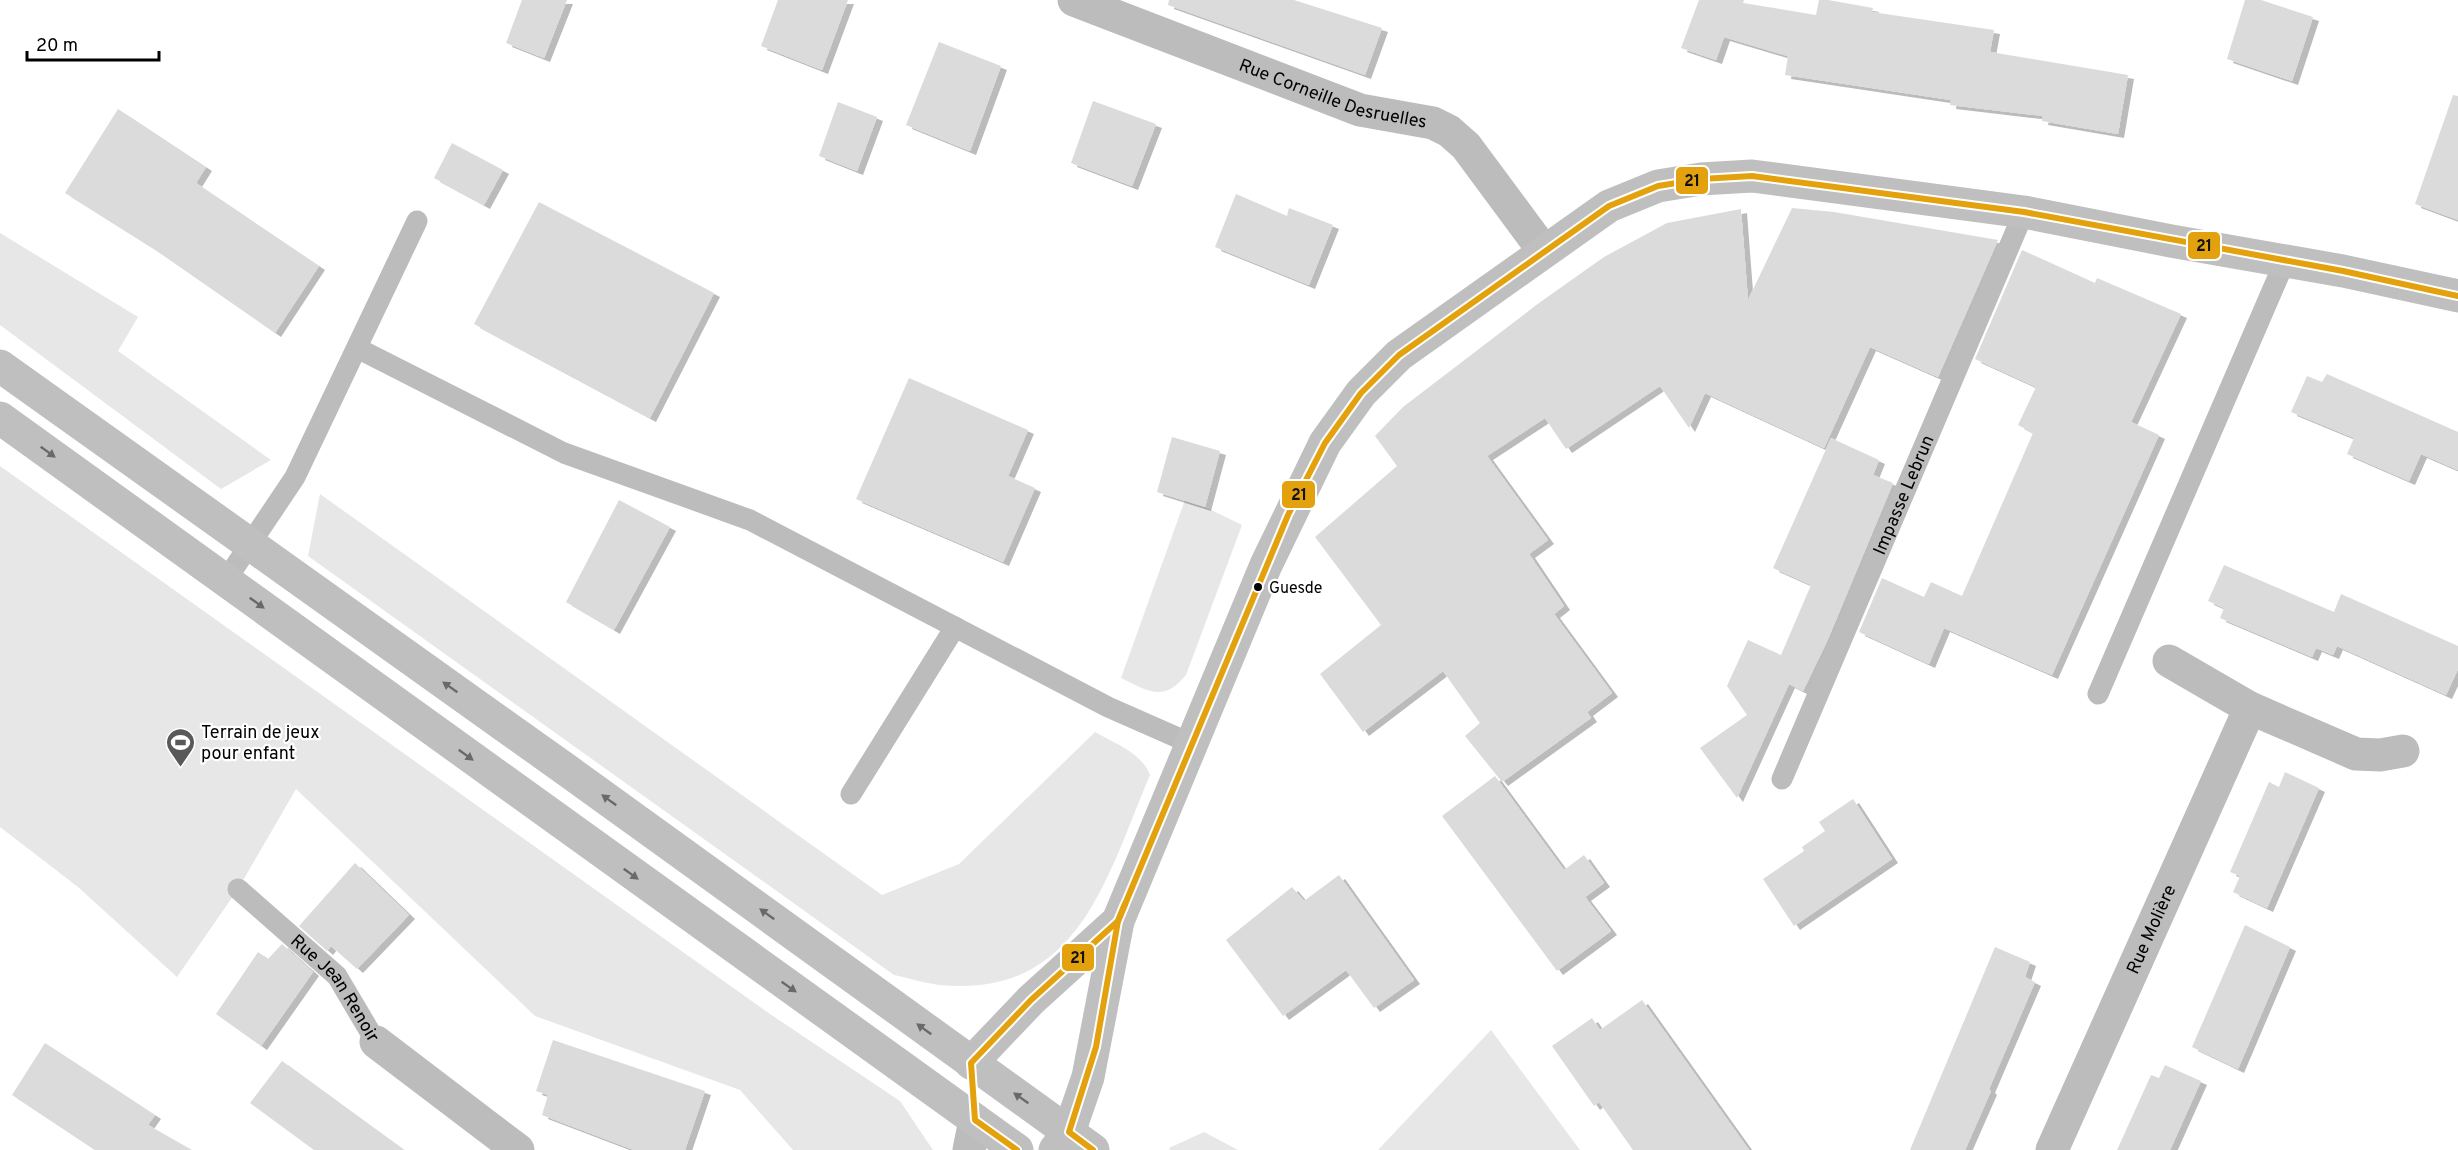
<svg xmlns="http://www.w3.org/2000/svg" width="2458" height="1150" viewBox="0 0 2458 1150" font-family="Overpass,sans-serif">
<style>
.green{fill:#e7e7e7}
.building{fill:#dbdbdb;filter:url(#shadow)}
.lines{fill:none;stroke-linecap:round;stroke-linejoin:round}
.lane{stroke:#bcbcbc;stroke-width:21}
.street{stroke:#bcbcbc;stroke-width:33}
.secondary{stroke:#bfbfbf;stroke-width:33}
.bus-1-casing{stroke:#fff;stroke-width:10}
.bus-1{stroke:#e3a20d;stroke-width:6}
.oneway{fill:#696969}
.bus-dot{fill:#000;stroke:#fff;stroke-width:2}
.labels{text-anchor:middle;stroke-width:4.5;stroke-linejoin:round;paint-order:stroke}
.bus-label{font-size:16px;fill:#000;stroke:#fff;text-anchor:start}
.street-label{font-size:18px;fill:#000;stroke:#fff}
.poi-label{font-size:18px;fill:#000;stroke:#fff;text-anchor:start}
.line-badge{stroke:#fff;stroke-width:2}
.pale-badge-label{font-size:16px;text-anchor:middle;font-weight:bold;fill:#111}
</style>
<defs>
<filter id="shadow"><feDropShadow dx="6" dy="4" stdDeviation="0" flood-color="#0004"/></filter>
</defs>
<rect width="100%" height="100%" fill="#fff"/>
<!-- green -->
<g class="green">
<path d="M 0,233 L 138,317 L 118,351 L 271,460 L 221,489 L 0,325 Z"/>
<path d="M 0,466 L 770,1014 L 900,1101 L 933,1150 L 793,1150 L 740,1090 L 535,1016 L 296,789 L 238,889 L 177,977 L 78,887 L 0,827 Z"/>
<path d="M 320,494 L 882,895 L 959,864 L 1095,732 C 1114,743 1142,753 1150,775 C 1106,878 1079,999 939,985 C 924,983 909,978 894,975 L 308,556 Z"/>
<path d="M 1185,500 L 1205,507 L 1242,525 L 1186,675 C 1163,703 1148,691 1121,678 Z"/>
<path d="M 1491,1030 L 1580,1150 L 1378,1150 Z"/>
<path d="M 1204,1132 L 1238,1150 L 1170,1150 L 1169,1148 Z"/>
</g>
<!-- building -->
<g class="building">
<path d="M 522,0 L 567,0 L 544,58 L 506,43 Z"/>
<path d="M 778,0 L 848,0 L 822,70 L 761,46 Z"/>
<path d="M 1169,0 L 1294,0 L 1382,28 L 1365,75 L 1168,5 Z"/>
<path d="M 1699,0 L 1744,0 L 1743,3 L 1816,15 L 1819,0 L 1828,0 L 1873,8 L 1872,12 L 1994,30 L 1990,52 L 2128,75 L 2118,134 L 2042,121 L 2043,116 L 1950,105 L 1951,100 L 1785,75 L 1788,56 L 1724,37 L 1716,60 L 1681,48 Z"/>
<path d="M 2245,0 L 2261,0 L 2313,17 L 2292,81 L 2227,59 Z"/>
<path d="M 939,42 L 1001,66 L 970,151 L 906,125 Z"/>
<path d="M 2453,95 L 2458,96 L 2458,220 L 2415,204 Z"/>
<path d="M 1093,101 L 1156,124 L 1132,186 L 1071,163 Z"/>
<path d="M 838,102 L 877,117 L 857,171 L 819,156 Z"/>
<path d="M 118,109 L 206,167 L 196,183 L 319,266 L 275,333 L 154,249 L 65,193 Z"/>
<path d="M 452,143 L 503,170 L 484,205 L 434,178 Z"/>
<path d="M 1236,194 L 1287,216 L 1289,208 L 1333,225 L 1309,285 L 1215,247 Z"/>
<path d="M 539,202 L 714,293 L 650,418 L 474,324 Z"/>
<path d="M 1792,208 L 1834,212 L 1998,240 L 1938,377 L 1870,347 L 1824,448 L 1705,393 L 1689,428 L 1660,386 L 1566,449 L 1545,418 L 1487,456 L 1548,540 L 1529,554 L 1564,606 L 1554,614 L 1612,693 L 1587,712 L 1591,718 L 1502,782 L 1465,736 L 1480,723 L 1443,671 L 1363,732 L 1320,674 L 1381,625 L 1315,537 L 1397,466 L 1375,436 L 1403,407 L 1539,303 L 1604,257 L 1667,223 L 1741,209 L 1748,300 Z"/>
<path d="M 2022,250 L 2095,283 L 2097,278 L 2181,314 L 2131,422 L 2159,435 L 2052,675 L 1944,628 L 1929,664 L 1859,632 L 1882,578 L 1924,597 L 1931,582 L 1962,596 L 2033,433 L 2018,425 L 2036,387 L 1975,359 Z"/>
<path d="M 2327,374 L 2458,432 L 2458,470 L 2421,454 L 2409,481 L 2347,454 L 2354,438 L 2291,412 L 2307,376 L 2322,382 Z"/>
<path d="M 909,378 L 1028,430 L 1008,476 L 1035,488 L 1003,562 L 856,499 Z"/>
<path d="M 1172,437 L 1220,451 L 1205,507 L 1157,492 Z"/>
<path d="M 1831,438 L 1879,460 L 1873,475 L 1893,483 L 1828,639 L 1803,691 L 1789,684 L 1737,798 L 1700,748 L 1747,715 L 1727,686 L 1748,640 L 1781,655 L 1811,585 L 1773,568 Z"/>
<path d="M 619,500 L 670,527 L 614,630 L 566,602 Z"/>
<path d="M 2224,565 L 2334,612 L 2341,594 L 2458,646 L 2458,669 L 2446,695 L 2337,646 L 2333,655 L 2316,648 L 2312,657 L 2220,618 L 2224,608 L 2208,601 Z"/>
<path d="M 2285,772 L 2319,788 L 2267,908 L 2233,892 L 2240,876 L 2230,872 L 2269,782 L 2279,787 Z"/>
<path d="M 1495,776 L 1564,870 L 1584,855 L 1604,883 L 1585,897 L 1611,931 L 1557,971 L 1442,816 Z"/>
<path d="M 1853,799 L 1892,859 L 1794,926 L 1763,879 L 1804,851 L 1802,847 L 1825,831 L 1819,822 Z"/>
<path d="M 355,863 L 409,915 L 357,969 L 331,946 L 327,951 L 299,926 Z"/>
<path d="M 1339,875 L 1414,980 L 1374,1008 L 1346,970 L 1283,1016 L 1226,940 L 1292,887 L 1304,901 Z"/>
<path d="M 2245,925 L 2290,947 L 2238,1069 L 2192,1047 Z"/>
<path d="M 282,944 L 313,972 L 261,1046 L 216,1014 L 258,952 L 268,959 Z"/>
<path d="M 1995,947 L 2030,962 L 2025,977 L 2035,982 L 1989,1089 L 1991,1091 L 1965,1150 L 1910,1150 Z"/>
<path d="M 1642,1000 L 1749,1150 L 1633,1150 L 1599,1102 L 1594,1106 L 1552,1046 L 1592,1018 L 1600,1030 Z"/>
<path d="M 553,1040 L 705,1091 L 685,1150 L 634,1150 L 542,1115 L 548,1095 L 536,1091 Z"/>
<path d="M 45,1043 L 155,1115 L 148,1125 L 192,1150 L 95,1150 L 12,1095 Z"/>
<path d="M 282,1061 L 338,1102 L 404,1150 L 314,1150 L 250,1103 Z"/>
<path d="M 2165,1065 L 2201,1081 L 2170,1150 L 2117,1150 L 2151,1075 L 2159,1078 Z"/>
</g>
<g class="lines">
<!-- lane -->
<g class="lane">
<path d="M 357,348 L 564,453 L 750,520 L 1108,707 L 1192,744"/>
<path d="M 226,580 L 295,477 L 417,221"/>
<path d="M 2098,694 L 2285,261"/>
<path id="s1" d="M 1782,779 L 2024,212"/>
<path d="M 851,794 L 955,627"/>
<path id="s2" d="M 238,889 L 337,976 L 376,1042"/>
</g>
<!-- street -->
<g class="street">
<path id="s3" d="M 1074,0 L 1360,110 L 1433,123 L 1449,131 L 1466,146 L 1543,250"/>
<path d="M 2169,661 L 2250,708"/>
<path d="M 376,1042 L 518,1150"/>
<path d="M 969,1150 L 975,1120"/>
<path id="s4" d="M 2052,1150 L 2250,708 L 2356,754 L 2380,755 L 2403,751"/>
</g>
<!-- secondary -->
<g class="secondary">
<path d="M 0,366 L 568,771 L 1093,1150"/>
<path d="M 0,418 L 1017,1150"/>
<path d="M 971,1063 L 1031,1000 L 1118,921"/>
<path d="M 1055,1150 L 1069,1132 L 1088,1077 L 1118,921 L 1266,565 L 1325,443 L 1361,393 L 1399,355 L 1609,206 L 1658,186 L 1701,179 L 1752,176 L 2024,212 L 2171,241 L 2343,271 L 2458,296"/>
</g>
<defs>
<g id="bus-1">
<path d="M 1017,1150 L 975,1120 L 971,1063 L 1031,1000 L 1118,921 L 1288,515 L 1325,443 L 1361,393 L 1399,355 L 1609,206 L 1658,186 L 1701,179 L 1752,176 L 2024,212 L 2343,271 L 2458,296"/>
<path d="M 1093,1150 L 1069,1132 L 1096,1047 L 1118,921 L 1125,904"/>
</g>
</defs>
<!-- bus-1 casing -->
<use href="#bus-1" class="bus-1-casing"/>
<!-- bus-1 -->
<use href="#bus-1" class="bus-1"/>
</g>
<!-- one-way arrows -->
<defs><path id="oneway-solid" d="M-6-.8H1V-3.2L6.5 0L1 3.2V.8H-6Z" transform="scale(1.5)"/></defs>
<g class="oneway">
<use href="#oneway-solid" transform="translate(48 452) rotate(36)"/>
<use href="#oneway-solid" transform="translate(257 603) rotate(36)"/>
<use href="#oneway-solid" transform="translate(450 687) rotate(-145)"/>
<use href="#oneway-solid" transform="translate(466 755) rotate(36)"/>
<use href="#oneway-solid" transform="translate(609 800) rotate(-144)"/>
<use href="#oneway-solid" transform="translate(631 874) rotate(36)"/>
<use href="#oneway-solid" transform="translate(767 914) rotate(-144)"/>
<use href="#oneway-solid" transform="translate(789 987) rotate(35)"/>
<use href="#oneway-solid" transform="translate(924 1029) rotate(-144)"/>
<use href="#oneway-solid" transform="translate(1021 1098) rotate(-145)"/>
</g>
<!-- icons -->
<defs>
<symbol id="stadium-pin" viewBox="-11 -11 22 30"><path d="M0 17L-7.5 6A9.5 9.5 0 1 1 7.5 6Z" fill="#595959" stroke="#fff"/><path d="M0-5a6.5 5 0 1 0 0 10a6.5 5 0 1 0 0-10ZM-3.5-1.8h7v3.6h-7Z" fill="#fff"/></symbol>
</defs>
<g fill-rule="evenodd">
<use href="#stadium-pin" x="164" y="726" width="33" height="45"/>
</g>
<!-- markers -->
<circle class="bus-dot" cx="1258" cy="587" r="5"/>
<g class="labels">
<!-- bus labels -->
<g class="bus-label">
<text x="1269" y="593">Guesde</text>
</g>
<!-- street labels -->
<g class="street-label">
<text dy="6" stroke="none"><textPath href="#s3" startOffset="276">Rue Corneille Desruelles</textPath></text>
<text dy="6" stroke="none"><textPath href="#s1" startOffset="309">Impasse Lebrun</textPath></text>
<text dy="6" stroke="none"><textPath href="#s4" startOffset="242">Rue Molière</textPath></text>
<text dy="6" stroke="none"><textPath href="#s2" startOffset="140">Rue Jean Renoir</textPath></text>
</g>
<!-- poi labels -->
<g class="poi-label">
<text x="201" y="738">Terrain de jeux<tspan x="201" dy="21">pour enfant</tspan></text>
</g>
</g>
<g class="line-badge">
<rect x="1675" y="166" width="34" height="29" rx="6" fill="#e3a20d"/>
<rect x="2187" y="231" width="34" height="29" rx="6" fill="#e3a20d"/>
<rect x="1281" y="480" width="35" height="29" rx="6" fill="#e3a20d"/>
<rect x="1061" y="943" width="34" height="29" rx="6" fill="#e3a20d"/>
</g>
<g class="pale-badge-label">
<text x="1692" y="186">21</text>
<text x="2204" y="251">21</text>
<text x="1299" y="500">21</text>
<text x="1078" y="963">21</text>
</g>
<!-- scale -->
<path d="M27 51v9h132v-9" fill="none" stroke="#000000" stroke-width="3"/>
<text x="36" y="51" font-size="18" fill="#000000" stroke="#ffffff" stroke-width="4.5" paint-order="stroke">20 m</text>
</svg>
